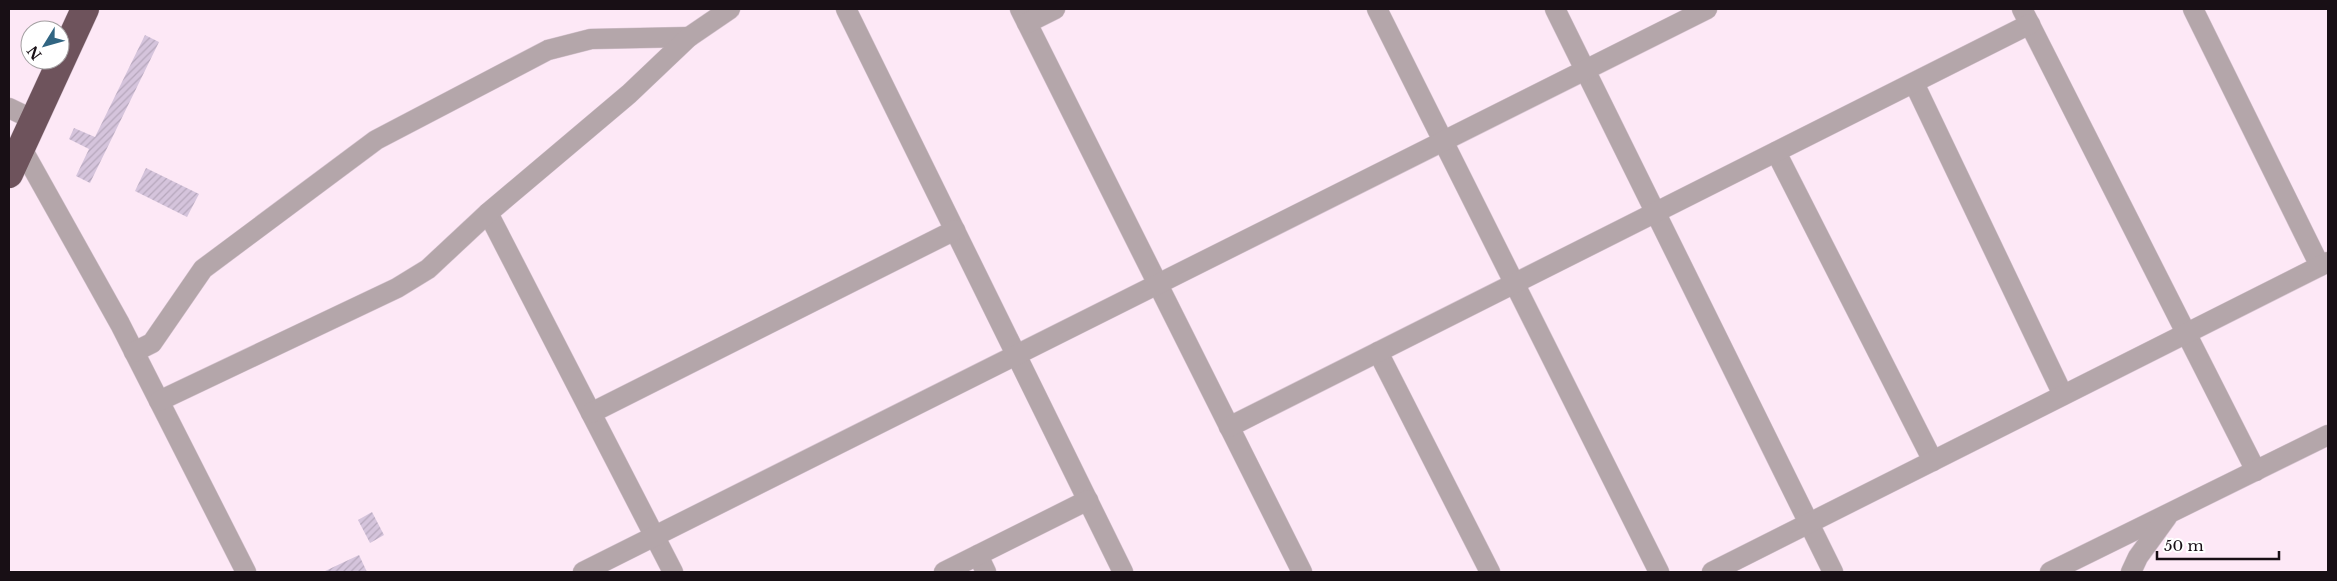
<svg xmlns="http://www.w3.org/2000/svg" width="2337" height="581" viewBox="0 0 2337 581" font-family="'Libre Baskerville',serif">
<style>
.building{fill:url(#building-hatch)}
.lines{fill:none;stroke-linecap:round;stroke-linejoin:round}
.minor-casing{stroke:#d8c5d2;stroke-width:21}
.highway-casing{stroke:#d8c5d2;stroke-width:29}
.minor{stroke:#b4a6aa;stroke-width:20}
.highway{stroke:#6e535c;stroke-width:28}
</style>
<defs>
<pattern id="building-hatch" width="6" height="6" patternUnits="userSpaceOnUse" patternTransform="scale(1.25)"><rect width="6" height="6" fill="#d5c4dc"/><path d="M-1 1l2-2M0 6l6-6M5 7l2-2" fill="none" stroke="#b6a7bc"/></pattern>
</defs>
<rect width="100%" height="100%" fill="#fde8f6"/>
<!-- building -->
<g class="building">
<path d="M 145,35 L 159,42 L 90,183 L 76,176 L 89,149 L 69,139 L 74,128 L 95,137 Z"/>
<path d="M 146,168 L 199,194 L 187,217 L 135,191 Z"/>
<path d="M 372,512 L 384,535 L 370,543 L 358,520 Z"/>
<path d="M 359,555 L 367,572 L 323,572 Z"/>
</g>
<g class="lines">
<defs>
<g id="minor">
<path d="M 846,9 L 1123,572"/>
<path d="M 1020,9 L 1302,572"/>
<path d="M 1377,9 L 1659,572"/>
<path d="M 1555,9 L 1833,572"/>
<path d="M 2022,9 L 2256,471"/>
<path d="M 2193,9 L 2320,266"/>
<path d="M 1027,23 L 1055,9"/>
<path d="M 1914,83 L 2063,395"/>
<path d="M 9,108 L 34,120"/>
<path d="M 21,147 L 120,324 L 246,572"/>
<path d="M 1776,152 L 1933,461"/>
<path d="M 488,213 L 673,572"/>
<path d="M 134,352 L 152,343 L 203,269 L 376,140 L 548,50 L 591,39 L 689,37"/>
<path d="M 1378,352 L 1490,572"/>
<path d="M 159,401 L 397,288 L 428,269 L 488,213 L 629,94 L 689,37 L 730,9"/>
<path d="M 591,413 L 955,230"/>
<path d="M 1229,427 L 2030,24"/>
<path d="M 978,555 L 986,572"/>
<path d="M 583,572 L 1707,9"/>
<path d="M 944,572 L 1088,500"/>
<path d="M 1712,572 L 2328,262"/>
<path d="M 2050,572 L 2328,435"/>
<path d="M 2131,572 L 2138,557 L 2167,517"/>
</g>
<path id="highway" d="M 9,174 L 85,9"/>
</defs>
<!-- minor casing -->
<use href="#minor" class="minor-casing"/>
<!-- highway casing -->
<use href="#highway" class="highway-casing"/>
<!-- minor -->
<use href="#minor" class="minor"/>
<!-- highway -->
<use href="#highway" class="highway"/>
</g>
<!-- border -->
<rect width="2337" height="581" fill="none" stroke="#180f15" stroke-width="20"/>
<!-- north arrow -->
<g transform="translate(45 45) rotate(233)"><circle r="24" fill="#ffffff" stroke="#a39fa1"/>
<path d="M0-4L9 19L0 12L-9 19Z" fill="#316582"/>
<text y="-8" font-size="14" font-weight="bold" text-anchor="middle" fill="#180f15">N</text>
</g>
<!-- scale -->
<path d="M2157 551v8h122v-8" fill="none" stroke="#180f15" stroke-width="2.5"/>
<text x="2164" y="551" font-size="15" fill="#180f15" stroke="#ffffff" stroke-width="4" paint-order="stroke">50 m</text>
</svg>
